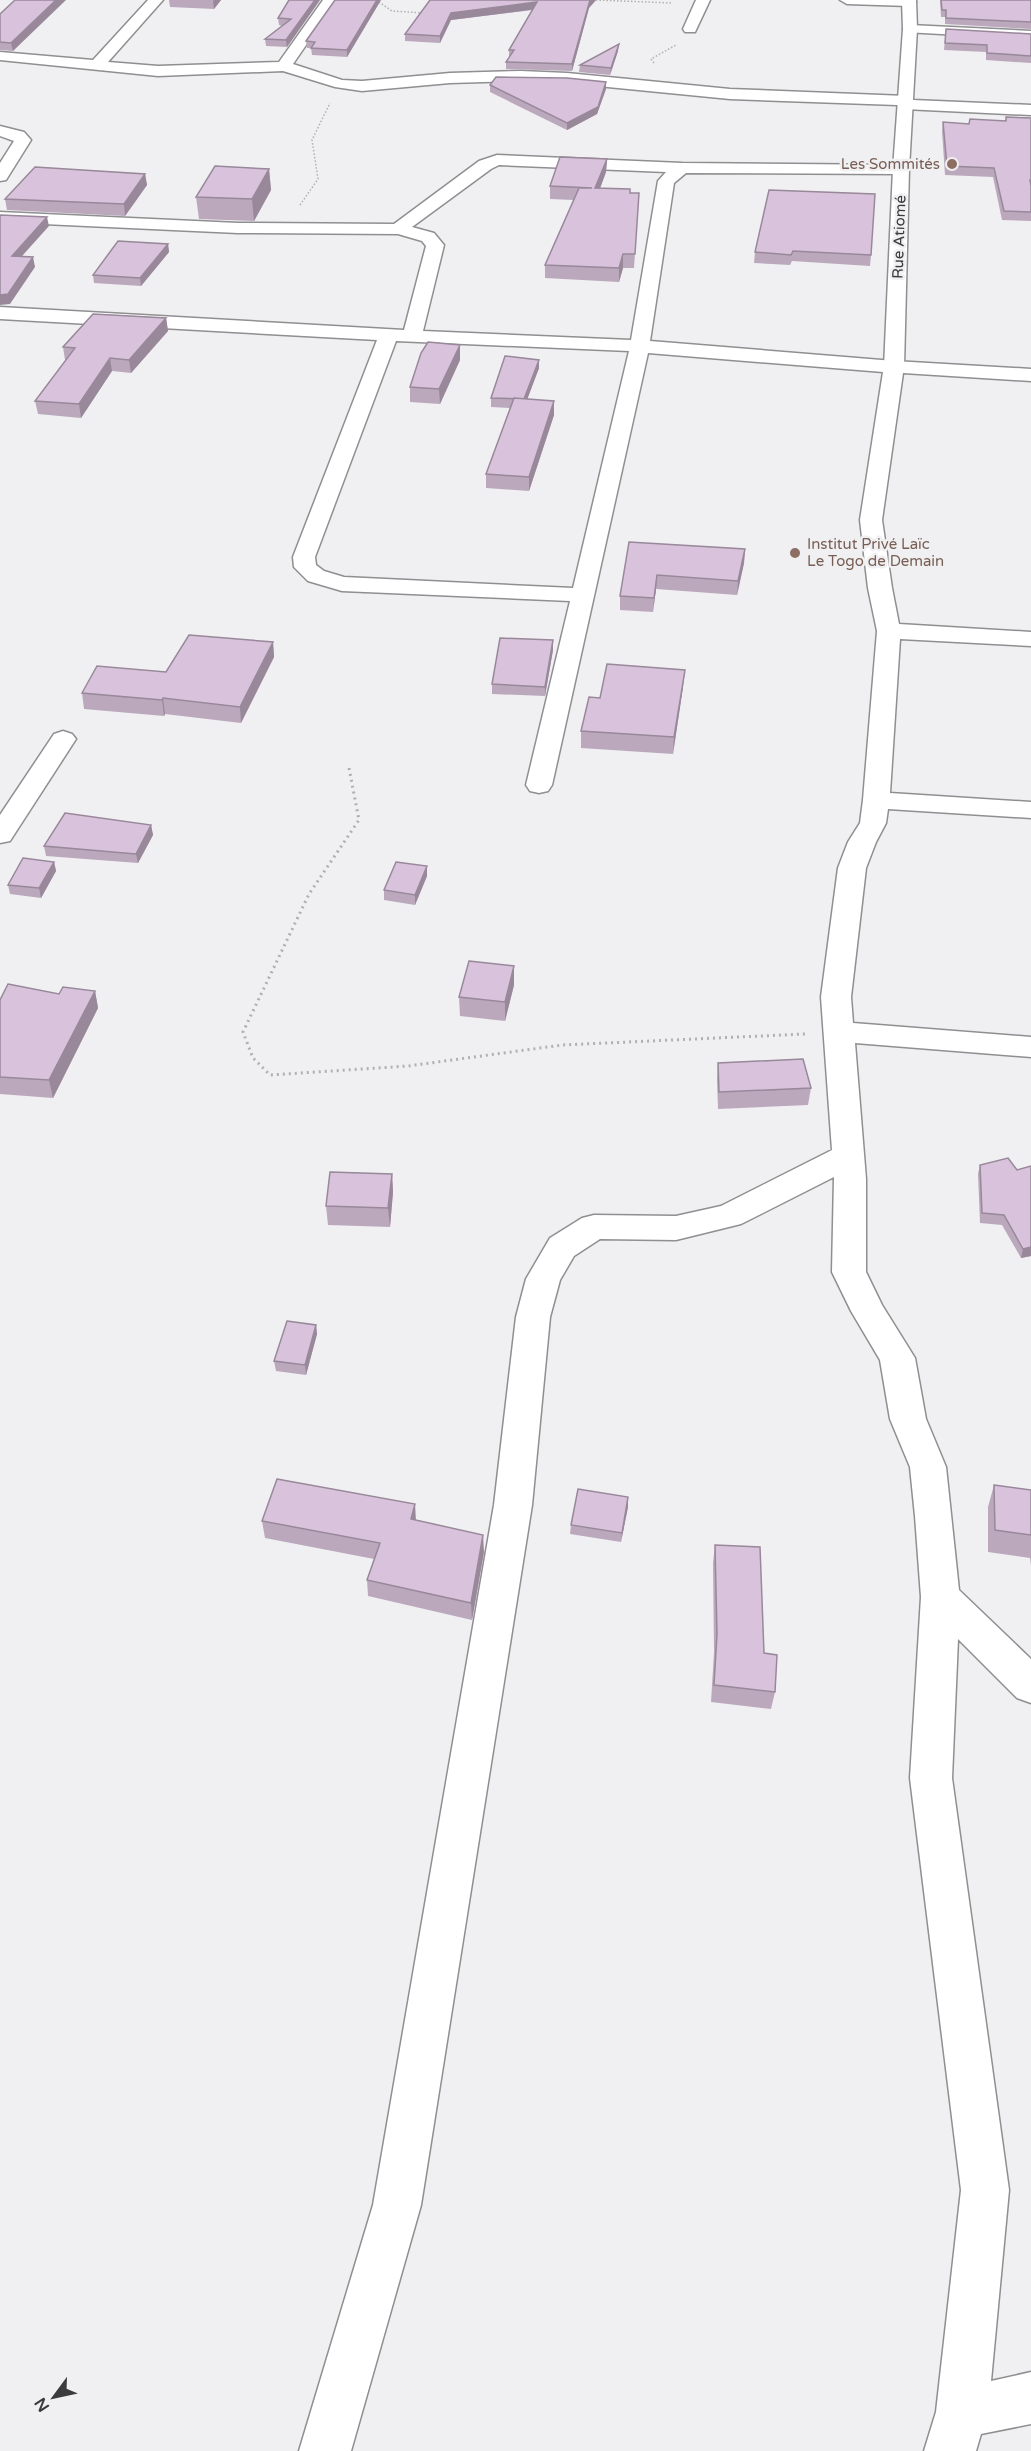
<svg xmlns="http://www.w3.org/2000/svg" width="1031" height="2451" viewBox="0 0 1031 2451" font-family="'Varela Round',sans-serif">
<style>
.lines{fill:none;stroke-linecap:round;stroke-linejoin:round}
.minor-casing{stroke:#8f8f91;stroke-width:3}
.tertiary-casing{stroke:#8f8f91;stroke-width:3}
.path-far1{stroke:#b0b0b1;stroke-width:1.5;stroke-dasharray:1.5 2;stroke-linecap:butt}
.path{stroke:#b0b0b1;stroke-width:3;stroke-dasharray:2 4;stroke-linecap:butt}
.minor{fill:#fff;fill-rule:evenodd}
.tertiary{fill:#fff;fill-rule:evenodd}
.wall{fill:#bba8bd}
.shaded-wall{fill:#98889a}
.building{fill:#d9c3dc;stroke:#98889a;stroke-width:1.5}
.education-dot{fill:#8d6e63;stroke:#f0f0f2;stroke-width:2}
.labels{text-anchor:middle;stroke-width:5;stroke-linejoin:round;paint-order:stroke}
.far-education-label{font-size:15px;fill:#785e54;stroke:#f0f0f2;text-anchor:end}
.far-street-label{font-size:15px;fill:#3b3b3c;stroke:#f0f0f2}
</style>
<rect width="100%" height="100%" fill="#f0f0f2"/>
<g class="lines">
<defs>
<g id="minor">
<path d="M 148,0 L 163,0 L 108,62 L 158,66 L 279,62 L 323,0 L 337,0 L 293,64 L 342,80 L 362,81 L 450,73 L 521,71 L 567,73 L 730,89 L 906,96 L 913,100 L 1031,105 L 1031,115 L 904,109 L 897,105 L 730,99 L 567,83 L 521,81 L 450,83 L 362,91 L 335,87 L 283,71 L 158,76 L 0,60 L 0,52 L 93,60 Z"/>
<path d="M 696,0 L 710,0 L 695,32 L 685,32 L 683,29 Z"/>
<path d="M 840,0 L 915,0 L 916,2 L 909,6 L 847,4 Z"/>
<path d="M 910,25 L 1031,31 L 1031,39 L 905,32 L 903,29 Z"/>
<path d="M 0,126 L 24,132 L 31,140 L 6,180 L 0,181 L 0,163 L 14,141 L 0,136 Z"/>
<path d="M 497,155 L 682,163 L 907,165 L 909,169 L 907,173 L 901,174 L 686,173 L 674,183 L 650,341 L 894,361 L 1031,369 L 1031,381 L 903,373 L 882,520 L 892,588 L 899,624 L 1031,632 L 1031,646 L 900,639 L 890,793 L 1031,802 L 1031,818 L 888,809 L 886,823 L 876,842 L 866,868 L 851,997 L 853,1023 L 1031,1037 L 1031,1057 L 855,1043 L 866,1179 L 866,1272 L 882,1305 L 915,1358 L 926,1419 L 946,1467 L 959,1590 L 1031,1659 L 1031,1703 L 1017,1698 L 958,1639 L 952,1778 L 1009,2190 L 991,2381 L 1031,2372 L 1031,2424 L 981,2434 L 976,2451 L 924,2451 L 936,2412 L 961,2190 L 910,1778 L 921,1597 L 915,1516 L 910,1467 L 890,1419 L 880,1360 L 851,1311 L 832,1272 L 834,1177 L 741,1224 L 676,1240 L 600,1239 L 574,1256 L 560,1280 L 550,1317 L 532,1505 L 421,2205 L 351,2451 L 299,2451 L 373,2205 L 494,1505 L 516,1317 L 526,1279 L 550,1238 L 582,1218 L 594,1215 L 676,1216 L 721,1206 L 832,1150 L 821,997 L 838,868 L 848,842 L 860,823 L 863,800 L 877,631 L 868,588 L 860,520 L 883,372 L 648,353 L 552,785 L 548,791 L 539,793 L 530,791 L 526,785 L 570,601 L 342,591 L 308,581 L 294,567 L 293,557 L 377,340 L 0,319 L 0,307 L 404,330 L 426,246 L 422,241 L 398,234 L 238,233 L 0,222 L 0,212 L 238,223 L 394,224 L 479,161 ZM 499,165 L 666,172 L 658,181 L 631,340 L 423,331 L 444,245 L 434,233 L 412,227 L 491,169 ZM 396,341 L 629,351 L 573,588 L 344,577 L 324,571 L 316,565 L 315,557 Z"/>
<path d="M 63,731 L 72,734 L 76,739 L 10,841 L 0,843 L 0,815 L 54,734 Z"/>
</g>
<path id="tertiary" d="M 902,0 L 916,0 L 917,29 L 909,169 L 904,367 L 901,371 L 887,371 L 884,367 L 893,169 L 903,29 Z"/>
</defs>
<!-- minor casing -->
<use href="#minor" class="minor-casing"/>
<!-- tertiary casing -->
<use href="#tertiary" class="tertiary-casing"/>
<!-- path-far1 -->
<g class="path-far1">
<path d="M 376,0 L 392,11 L 424,13"/>
<path d="M 596,0 L 673,3"/>
<path d="M 654,63 L 651,59 L 676,45"/>
<path d="M 300,205 L 318,179 L 312,140 L 330,103"/>
</g>
<!-- path -->
<path class="path" d="M 349,768 L 359,820 L 309,894 L 243,1032 L 253,1058 L 270,1075 L 408,1066 L 562,1045 L 805,1034"/>
<!-- minor -->
<use href="#minor" class="minor"/>
<!-- tertiary -->
<use href="#tertiary" class="tertiary"/>
</g>
<!-- wall -->
<g class="wall">
<path d="M 15,0 L 13,51 L 0,50 L 0,14 Z"/>
<path d="M 169,0 L 221,0 L 214,9 L 170,7 Z"/>
<path d="M 320,0 L 287,47 L 266,46 L 265,39 L 283,26 L 279,25 L 278,18 Z"/>
<path d="M 381,0 L 347,57 L 312,55 L 311,48 L 307,48 L 306,41 Z"/>
<path d="M 430,0 L 596,0 L 589,8 L 572,71 L 506,69 L 506,62 L 509,57 L 509,50 L 533,10 L 451,20 L 440,43 L 405,41 L 405,34 Z"/>
<path d="M 940,0 L 1031,0 L 1031,29 L 945,24 L 945,17 L 941,17 Z"/>
<path d="M 946,29 L 1031,34 L 1031,63 L 986,60 L 986,52 L 944,50 Z"/>
<path d="M 618,51 L 610,75 L 579,72 L 580,65 Z"/>
<path d="M 490,85 L 606,89 L 597,114 L 567,130 L 490,92 Z"/>
<path d="M 1006,117 L 1031,118 L 1031,221 L 1002,220 L 993,177 L 945,175 L 942,131 L 943,122 L 969,124 L 1006,121 Z"/>
<path d="M 607,159 L 606,172 L 600,188 L 630,193 L 639,193 L 634,268 L 623,268 L 619,282 L 545,278 L 545,265 L 574,200 L 550,199 L 550,186 Z"/>
<path d="M 269,169 L 271,190 L 254,221 L 199,219 L 196,197 Z"/>
<path d="M 145,174 L 147,185 L 125,216 L 7,210 L 5,199 Z"/>
<path d="M 769,190 L 871,255 L 870,266 L 792,261 L 790,265 L 754,263 L 755,252 Z"/>
<path d="M 168,244 L 169,252 L 141,286 L 94,283 L 93,275 Z"/>
<path d="M 166,318 L 168,331 L 131,373 L 112,371 L 81,418 L 38,414 L 35,401 L 66,360 L 65,360 L 63,347 Z"/>
<path d="M 460,360 L 440,404 L 410,402 L 410,387 Z"/>
<path d="M 539,360 L 539,368 L 527,399 L 554,415 L 529,491 L 486,488 L 486,474 L 510,408 L 491,407 L 491,398 Z"/>
<path d="M 629,542 L 745,549 L 744,563 L 737,595 L 656,589 L 653,612 L 620,610 L 620,596 Z"/>
<path d="M 553,640 L 553,650 L 545,696 L 492,694 L 492,684 Z"/>
<path d="M 273,642 L 274,657 L 241,723 L 165,714 L 164,716 L 84,709 L 82,693 L 166,672 Z"/>
<path d="M 683,687 L 673,754 L 581,748 L 581,731 L 600,698 Z"/>
<path d="M 151,825 L 153,835 L 138,863 L 46,856 L 44,846 Z"/>
<path d="M 54,862 L 56,871 L 41,898 L 10,894 L 8,885 Z"/>
<path d="M 427,876 L 415,905 L 384,900 L 384,890 Z"/>
<path d="M 514,985 L 505,1021 L 460,1016 L 459,997 Z"/>
<path d="M 95,991 L 98,1008 L 53,1098 L 0,1094 L 0,1000 Z"/>
<path d="M 718,1063 L 811,1088 L 808,1105 L 718,1109 L 717,1080 Z"/>
<path d="M 980,1165 L 1017,1170 L 1031,1166 L 1031,1256 L 1021,1258 L 1002,1225 L 980,1223 L 978,1174 Z"/>
<path d="M 392,1174 L 393,1192 L 390,1227 L 328,1225 L 326,1206 Z"/>
<path d="M 316,1325 L 317,1334 L 306,1375 L 276,1371 L 274,1361 Z"/>
<path d="M 994,1485 L 1031,1490 L 1031,1566 L 1030,1558 L 988,1552 L 988,1507 Z"/>
<path d="M 628,1497 L 628,1507 L 621,1542 L 570,1534 L 571,1525 Z"/>
<path d="M 262,1521 L 416,1521 L 484,1552 L 472,1620 L 368,1596 L 367,1580 L 374,1559 L 265,1538 Z"/>
<path d="M 715,1545 L 775,1692 L 771,1709 L 711,1702 L 714,1652 L 713,1563 Z"/>
</g>
<!-- shaded-wall -->
<g class="shaded-wall">
<path d="M 56,0 L 66,0 L 13,51 L 11,43 Z"/>
<path d="M 214,0 L 221,0 L 214,9 L 213,1 Z"/>
<path d="M 315,0 L 320,0 L 287,47 L 286,40 Z"/>
<path d="M 377,0 L 381,0 L 347,57 L 347,50 Z"/>
<path d="M 590,0 L 596,0 L 589,8 L 572,71 L 572,64 Z"/>
<path d="M 537,2 L 537,9 L 451,20 L 440,43 L 440,36 L 451,13 Z"/>
<path d="M 619,44 L 618,51 L 610,75 L 611,68 Z"/>
<path d="M 606,82 L 606,89 L 597,114 L 567,130 L 567,123 Z"/>
<path d="M 607,159 L 606,172 L 595,202 L 595,188 Z"/>
<path d="M 269,169 L 271,190 L 254,221 L 252,199 Z"/>
<path d="M 145,174 L 147,185 L 125,216 L 124,204 Z"/>
<path d="M 47,217 L 49,226 L 14,265 L 12,256 Z"/>
<path d="M 168,244 L 169,252 L 141,286 L 140,278 Z"/>
<path d="M 623,254 L 623,268 L 619,282 L 619,268 Z"/>
<path d="M 33,257 L 35,267 L 10,304 L 0,305 L 0,295 Z"/>
<path d="M 166,318 L 168,331 L 131,373 L 129,360 Z"/>
<path d="M 460,345 L 460,360 L 440,404 L 439,389 Z"/>
<path d="M 110,358 L 112,371 L 81,418 L 79,404 Z"/>
<path d="M 539,360 L 539,368 L 524,408 L 524,400 Z"/>
<path d="M 554,401 L 554,415 L 529,491 L 529,477 Z"/>
<path d="M 745,549 L 744,563 L 737,595 L 738,581 Z"/>
<path d="M 657,575 L 656,589 L 653,612 L 654,598 Z"/>
<path d="M 553,640 L 553,650 L 545,696 L 545,687 Z"/>
<path d="M 273,642 L 274,657 L 241,723 L 240,707 Z"/>
<path d="M 685,670 L 683,687 L 673,754 L 674,737 Z"/>
<path d="M 163,698 L 165,714 L 164,716 L 162,700 Z"/>
<path d="M 151,825 L 153,835 L 138,863 L 136,854 Z"/>
<path d="M 54,862 L 56,871 L 41,898 L 39,888 Z"/>
<path d="M 427,866 L 427,876 L 415,905 L 415,895 Z"/>
<path d="M 514,966 L 514,985 L 505,1021 L 505,1002 Z"/>
<path d="M 95,991 L 98,1008 L 53,1098 L 49,1080 Z"/>
<path d="M 392,1174 L 393,1192 L 390,1227 L 388,1208 Z"/>
<path d="M 1031,1247 L 1031,1256 L 1021,1258 L 1023,1249 Z"/>
<path d="M 316,1325 L 317,1334 L 306,1375 L 305,1365 Z"/>
<path d="M 628,1497 L 628,1507 L 621,1542 L 622,1533 Z"/>
<path d="M 415,1504 L 416,1521 L 411,1519 Z"/>
<path d="M 483,1535 L 484,1552 L 472,1620 L 471,1603 Z"/>
</g>
<!-- building -->
<g class="building">
<path d="M 15,0 L 56,0 L 11,43 L 0,42 L 0,14 Z"/>
<path d="M 289,0 L 315,0 L 286,40 L 265,39 L 291,19 L 278,18 Z"/>
<path d="M 335,0 L 377,0 L 347,50 L 311,48 L 315,42 L 306,41 Z"/>
<path d="M 430,0 L 590,0 L 572,64 L 506,62 L 514,50 L 509,50 L 537,2 L 451,13 L 440,36 L 405,34 Z"/>
<path d="M 941,0 L 1031,0 L 1031,22 L 946,18 L 946,10 L 942,10 Z"/>
<path d="M 946,29 L 1031,34 L 1031,56 L 987,53 L 987,45 L 945,43 Z"/>
<path d="M 619,44 L 611,68 L 580,65 Z"/>
<path d="M 496,77 L 567,78 L 606,82 L 598,107 L 567,123 L 490,85 Z"/>
<path d="M 1006,117 L 1031,118 L 1031,180 L 1030,180 L 1031,186 L 1031,212 L 1004,211 L 994,168 L 947,166 L 943,122 L 969,124 L 970,119 L 1006,121 Z"/>
<path d="M 560,157 L 607,159 L 595,188 L 630,189 L 630,193 L 639,193 L 635,254 L 623,254 L 619,268 L 545,265 L 579,188 L 592,188 L 550,186 Z"/>
<path d="M 215,166 L 269,169 L 252,199 L 196,197 Z"/>
<path d="M 35,167 L 145,174 L 124,204 L 5,199 Z"/>
<path d="M 769,190 L 875,194 L 871,255 L 793,251 L 791,255 L 755,252 Z"/>
<path d="M 0,215 L 47,217 L 12,256 L 33,257 L 8,294 L 0,295 Z"/>
<path d="M 118,241 L 168,244 L 140,278 L 93,275 Z"/>
<path d="M 93,314 L 166,318 L 129,360 L 110,358 L 79,404 L 35,401 L 75,348 L 63,347 Z"/>
<path d="M 428,342 L 460,345 L 439,389 L 410,387 L 421,353 Z"/>
<path d="M 505,356 L 539,360 L 524,399 L 491,398 Z"/>
<path d="M 514,398 L 554,401 L 529,477 L 486,474 Z"/>
<path d="M 629,542 L 745,549 L 738,581 L 657,575 L 654,598 L 620,596 Z"/>
<path d="M 189,635 L 273,642 L 240,707 L 163,698 L 162,700 L 82,693 L 97,666 L 166,672 Z"/>
<path d="M 500,638 L 553,640 L 545,687 L 492,684 Z"/>
<path d="M 607,664 L 685,670 L 674,737 L 581,731 L 589,697 L 600,698 Z"/>
<path d="M 65,813 L 151,825 L 136,854 L 44,846 Z"/>
<path d="M 23,858 L 54,862 L 39,888 L 8,885 Z"/>
<path d="M 396,862 L 427,866 L 415,895 L 384,890 Z"/>
<path d="M 469,961 L 514,966 L 505,1002 L 459,997 Z"/>
<path d="M 8,984 L 59,994 L 63,987 L 95,991 L 49,1080 L 0,1077 L 0,1000 Z"/>
<path d="M 803,1059 L 811,1088 L 719,1092 L 718,1063 Z"/>
<path d="M 1008,1158 L 1017,1170 L 1031,1166 L 1031,1247 L 1023,1249 L 1004,1215 L 982,1213 L 980,1165 Z"/>
<path d="M 330,1172 L 392,1174 L 388,1208 L 326,1206 Z"/>
<path d="M 287,1321 L 316,1325 L 305,1365 L 274,1361 Z"/>
<path d="M 277,1479 L 415,1504 L 411,1519 L 483,1535 L 471,1603 L 367,1580 L 380,1543 L 262,1521 Z"/>
<path d="M 994,1485 L 1031,1490 L 1031,1535 L 995,1530 Z"/>
<path d="M 578,1489 L 628,1497 L 622,1533 L 571,1525 Z"/>
<path d="M 715,1545 L 760,1547 L 764,1653 L 777,1655 L 775,1692 L 714,1685 L 717,1634 Z"/>
</g>
<!-- markers -->
<g class="education-dot">
<circle cx="952" cy="164" r="6"/>
<circle cx="795" cy="553" r="6"/>
</g>
<g class="labels">
<!-- far-education labels -->
<g class="far-education-label">
<text x="940" y="169">Les Sommités</text>
<text x="807" y="549" text-anchor="start">Institut Privé Laïc<tspan x="807" dy="17">Le Togo de Demain</tspan></text>
</g>
<!-- far-street labels -->
<g class="far-street-label">
<text transform="translate(899 237) rotate(-88)" y="5">Rue Atiomé</text>
</g>
</g>
<!-- north arrow -->
<g transform="translate(54 2397) rotate(237)" stroke="#f0f0f2" stroke-width="4.5" paint-order="stroke">
<path d="M0-4.5L10 22L0 15L-10 22Z" fill="#3b3b3c"/>
<text y="-9" font-size="16" font-weight="bold" text-anchor="middle" fill="#3b3b3c">N</text>
</g>
</svg>
